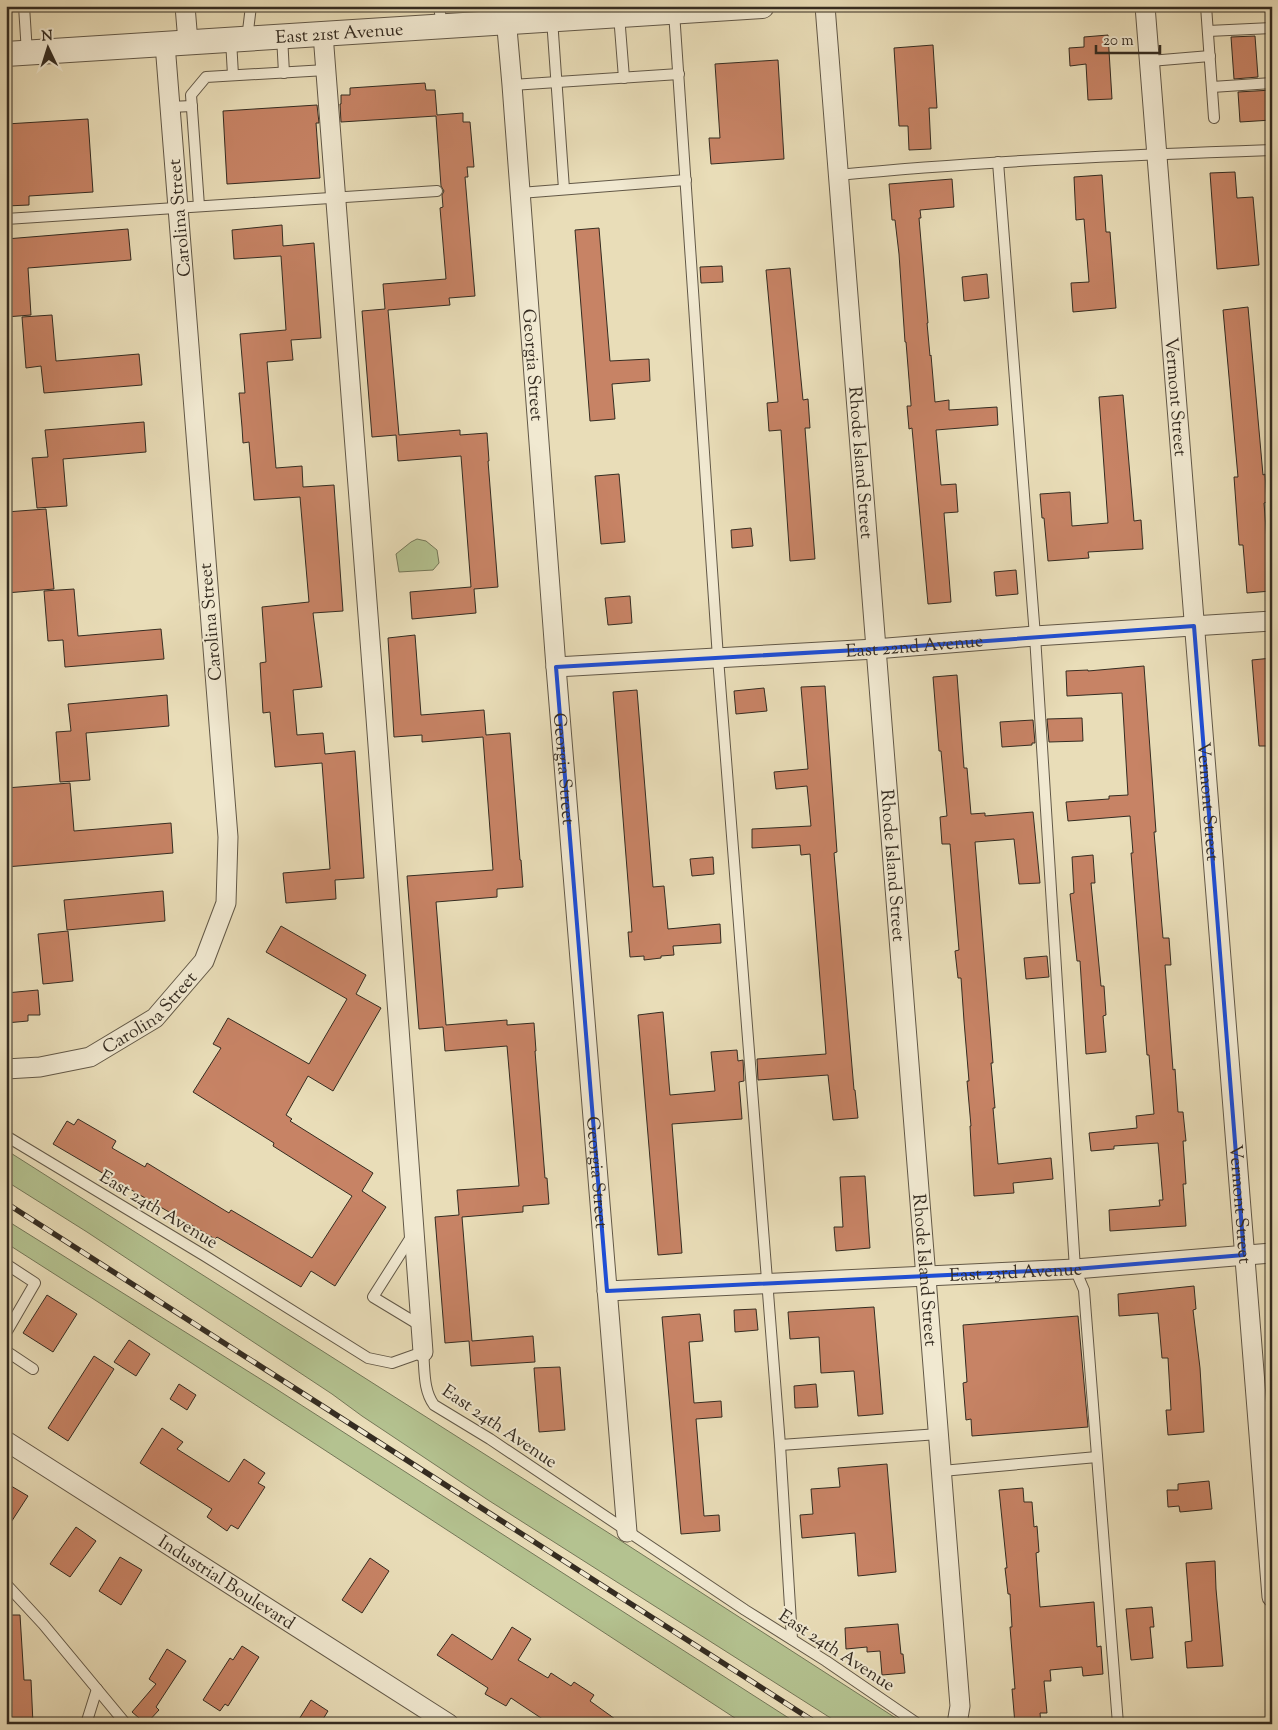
<svg xmlns="http://www.w3.org/2000/svg" width="1278" height="1730" viewBox="0 0 1278 1730" font-family="'Sorts Mill Goudy',serif">
<style>
.green{fill:#b4c290;stroke:#747758}
.building{fill:#c78365;stroke:#352c21}
.lines{fill:none;stroke-linecap:round;stroke-linejoin:round}
.service-casing{stroke:#625847;stroke-width:12}
.minor-casing{stroke:#625847;stroke-width:21}
.tertiary-casing{stroke:#625847;stroke-width:26}
.service{stroke:#f1e9d1;stroke-width:10}
.minor{stroke:#f1e9d1;stroke-width:19}
.tertiary{stroke:#f1e9d1;stroke-width:24}
.rail-casing{stroke:#352c21;stroke-width:5.5}
.rail{stroke:#f1e9d1;stroke-width:4;stroke-dasharray:11;stroke-linecap:butt}
.marked{fill:none;stroke:#1d4ed8;stroke-width:4;stroke-linejoin:round}
.labels{text-anchor:middle;stroke-width:4;stroke-linejoin:round;paint-order:stroke}
.street-label{font-size:18px;fill:#352c21;stroke:#f1e9d1}
</style>
<rect width="100%" height="100%" fill="#e9ddb8"/>
<filter id="stains"><feTurbulence type="fractalNoise" baseFrequency=".004" numOctaves="4"/><feColorMatrix values="0 0 0 0 .2 0 0 0 0 .09 0 0 0 0 .02 0 0 0 .5 -.17"/></filter>
<radialGradient id="worn" r=".72"><stop offset=".6" stop-color="#630" stop-opacity="0"/><stop offset="1" stop-color="#630" stop-opacity=".3"/></radialGradient>
<!-- green -->
<g class="green">
<path d="M 417,539 L 426,541 L 437,550 L 439,563 L 433,570 L 399,572 L 396,554 L 411,542 Z"/>
<path d="M 6,1150 L 615,1537 L 905,1724 L 840,1724 L 488,1500 L 362,1416 L 332,1394 L 87,1232 L 6,1181 Z"/>
<path d="M 6,1220 L 270,1385 L 798,1724 L 744,1724 L 95,1300 L 6,1243 Z"/>
</g>
<!-- building -->
<g class="building">
<path d="M 1108,35 L 1112,99 L 1088,100 L 1086,64 L 1070,66 L 1069,48 L 1084,47 L 1084,37 Z"/>
<path d="M 1255,36 L 1258,77 L 1234,79 L 1231,37 Z"/>
<path d="M 933,45 L 937,108 L 929,108 L 931,149 L 909,150 L 908,126 L 899,126 L 894,48 Z"/>
<path d="M 778,60 L 784,159 L 711,164 L 709,138 L 720,138 L 715,64 Z"/>
<path d="M 425,83 L 426,90 L 435,90 L 437,115 L 463,113 L 463,122 L 470,122 L 474,167 L 467,167 L 468,177 L 465,177 L 475,296 L 449,298 L 450,305 L 388,310 L 399,435 L 460,430 L 460,435 L 487,433 L 489,461 L 488,461 L 498,587 L 474,589 L 476,613 L 412,619 L 410,592 L 471,587 L 461,456 L 398,461 L 396,435 L 372,437 L 362,311 L 385,309 L 383,284 L 446,279 L 440,208 L 443,207 L 442,195 L 444,191 L 441,186 L 436,116 L 341,122 L 340,104 L 341,104 L 341,95 L 350,95 L 350,88 Z"/>
<path d="M 1272,90 L 1272,120 L 1240,122 L 1238,92 Z"/>
<path d="M 317,105 L 319,123 L 316,123 L 320,178 L 227,184 L 223,111 Z"/>
<path d="M 88,119 L 93,192 L 29,196 L 29,205 L 6,206 L 6,124 Z"/>
<path d="M 1235,172 L 1237,198 L 1253,197 L 1259,265 L 1217,269 L 1210,173 Z"/>
<path d="M 1102,175 L 1106,232 L 1110,232 L 1116,308 L 1073,312 L 1071,283 L 1089,282 L 1084,219 L 1076,220 L 1074,177 Z"/>
<path d="M 952,179 L 954,207 L 920,210 L 921,218 L 919,218 L 928,323 L 927,323 L 930,356 L 931,355 L 935,402 L 949,400 L 949,410 L 997,407 L 998,425 L 936,430 L 941,485 L 956,484 L 958,512 L 944,513 L 951,602 L 928,604 L 912,428 L 909,429 L 907,406 L 911,406 L 911,404 L 906,342 L 905,342 L 899,254 L 895,220 L 892,220 L 889,184 Z"/>
<path d="M 282,225 L 283,246 L 314,243 L 321,338 L 291,340 L 293,360 L 267,362 L 276,468 L 302,466 L 303,487 L 334,485 L 343,611 L 313,613 L 322,687 L 293,690 L 297,735 L 323,733 L 325,754 L 355,751 L 364,878 L 335,880 L 336,899 L 286,903 L 283,873 L 330,869 L 322,763 L 275,767 L 270,712 L 263,713 L 260,663 L 266,662 L 262,607 L 309,602 L 300,497 L 254,500 L 249,442 L 243,443 L 242,427 L 239,393 L 245,393 L 240,334 L 286,330 L 281,256 L 234,259 L 232,230 Z"/>
<path d="M 599,228 L 610,361 L 649,359 L 650,381 L 612,384 L 615,419 L 590,421 L 575,230 Z"/>
<path d="M 128,229 L 131,260 L 28,268 L 31,315 L 6,317 L 6,239 Z"/>
<path d="M 722,266 L 723,282 L 701,283 L 700,267 Z"/>
<path d="M 790,268 L 803,400 L 808,399 L 810,428 L 805,428 L 815,559 L 790,561 L 781,430 L 769,431 L 767,403 L 778,402 L 766,270 Z"/>
<path d="M 987,274 L 989,298 L 964,301 L 962,277 Z"/>
<path d="M 1248,307 L 1263,475 L 1265,474 L 1267,502 L 1264,503 L 1271,591 L 1247,593 L 1243,545 L 1239,545 L 1234,477 L 1238,477 L 1223,310 Z"/>
<path d="M 52,315 L 56,361 L 139,354 L 142,385 L 44,393 L 41,366 L 26,368 L 22,317 Z"/>
<path d="M 1123,395 L 1134,521 L 1141,520 L 1143,549 L 1088,552 L 1089,558 L 1048,561 L 1044,518 L 1042,518 L 1040,494 L 1070,492 L 1072,526 L 1108,523 L 1099,397 Z"/>
<path d="M 144,422 L 146,452 L 63,459 L 67,506 L 37,508 L 32,458 L 48,457 L 45,430 Z"/>
<path d="M 619,474 L 625,542 L 601,544 L 595,476 Z"/>
<path d="M 46,509 L 54,589 L 6,593 L 6,512 Z"/>
<path d="M 751,528 L 753,546 L 732,548 L 731,530 Z"/>
<path d="M 1016,570 L 1018,594 L 996,596 L 994,572 Z"/>
<path d="M 74,589 L 78,636 L 161,629 L 164,659 L 65,667 L 63,640 L 48,641 L 44,591 Z"/>
<path d="M 630,596 L 632,623 L 608,625 L 605,598 Z"/>
<path d="M 415,635 L 421,715 L 484,710 L 486,735 L 510,733 L 520,860 L 521,860 L 523,887 L 497,889 L 497,897 L 436,902 L 446,1025 L 507,1020 L 507,1025 L 534,1023 L 536,1051 L 535,1051 L 545,1178 L 547,1178 L 549,1204 L 523,1206 L 523,1212 L 462,1217 L 472,1341 L 533,1336 L 535,1362 L 471,1366 L 469,1341 L 445,1343 L 435,1217 L 459,1215 L 457,1190 L 519,1186 L 507,1046 L 445,1051 L 443,1027 L 419,1029 L 407,876 L 493,870 L 483,737 L 422,742 L 422,735 L 394,737 L 388,638 Z"/>
<path d="M 1272,658 L 1272,746 L 1259,746 L 1252,660 Z"/>
<path d="M 1144,666 L 1156,832 L 1154,832 L 1163,938 L 1169,938 L 1171,965 L 1165,965 L 1173,1070 L 1175,1069 L 1178,1112 L 1183,1112 L 1186,1141 L 1183,1141 L 1186,1184 L 1183,1184 L 1186,1226 L 1110,1231 L 1109,1210 L 1160,1206 L 1159,1200 L 1163,1200 L 1158,1143 L 1114,1146 L 1114,1149 L 1091,1151 L 1089,1133 L 1137,1128 L 1136,1116 L 1154,1114 L 1149,1055 L 1147,1055 L 1131,853 L 1133,853 L 1130,816 L 1068,821 L 1066,802 L 1109,799 L 1109,796 L 1128,795 L 1122,693 L 1067,696 L 1066,671 L 1088,670 L 1088,671 Z"/>
<path d="M 957,675 L 964,768 L 967,768 L 971,814 L 985,813 L 985,816 L 1033,812 L 1040,883 L 1019,884 L 1014,839 L 975,842 L 993,1063 L 991,1063 L 995,1108 L 993,1108 L 998,1164 L 1051,1158 L 1053,1179 L 1013,1183 L 1014,1193 L 974,1196 L 970,1126 L 971,1126 L 967,1081 L 969,1081 L 964,1021 L 961,978 L 958,978 L 955,951 L 959,950 L 950,844 L 942,844 L 940,817 L 947,816 L 941,751 L 939,751 L 933,677 Z"/>
<path d="M 825,686 L 837,852 L 834,853 L 854,1090 L 855,1090 L 858,1118 L 833,1120 L 828,1075 L 758,1080 L 757,1059 L 826,1054 L 810,854 L 801,855 L 800,845 L 752,848 L 752,829 L 811,826 L 807,786 L 776,789 L 774,772 L 808,769 L 801,687 Z"/>
<path d="M 764,688 L 767,711 L 736,714 L 734,691 Z"/>
<path d="M 637,690 L 653,887 L 664,886 L 668,929 L 720,924 L 721,943 L 673,946 L 674,955 L 661,956 L 661,958 L 644,960 L 644,956 L 630,957 L 628,932 L 632,932 L 613,692 Z"/>
<path d="M 167,695 L 169,726 L 86,733 L 90,780 L 60,782 L 56,732 L 71,731 L 68,704 Z"/>
<path d="M 1082,718 L 1083,741 L 1049,742 L 1047,719 Z"/>
<path d="M 1033,720 L 1035,743 L 1032,743 L 1032,745 L 1002,747 L 1000,722 Z"/>
<path d="M 70,783 L 74,831 L 171,823 L 173,853 L 6,867 L 6,788 Z"/>
<path d="M 1093,855 L 1095,883 L 1091,883 L 1101,986 L 1104,986 L 1106,1015 L 1103,1016 L 1106,1052 L 1086,1054 L 1080,961 L 1077,961 L 1070,894 L 1074,893 L 1072,857 Z"/>
<path d="M 713,857 L 714,874 L 692,876 L 690,859 Z"/>
<path d="M 163,891 L 165,921 L 67,930 L 64,900 Z"/>
<path d="M 281,926 L 366,975 L 356,994 L 381,1008 L 333,1091 L 308,1076 L 286,1115 L 292,1119 L 290,1121 L 373,1173 L 362,1191 L 386,1207 L 335,1286 L 311,1271 L 301,1287 L 217,1237 L 215,1239 L 53,1144 L 67,1121 L 74,1125 L 78,1119 L 116,1141 L 112,1148 L 145,1167 L 147,1163 L 229,1213 L 231,1210 L 312,1258 L 352,1196 L 273,1146 L 274,1143 L 193,1092 L 221,1048 L 213,1044 L 228,1018 L 309,1064 L 347,999 L 266,952 Z"/>
<path d="M 68,931 L 73,981 L 43,984 L 38,934 Z"/>
<path d="M 1047,956 L 1049,977 L 1026,979 L 1024,958 Z"/>
<path d="M 38,990 L 40,1015 L 28,1015 L 28,1021 L 6,1023 L 6,993 Z"/>
<path d="M 663,1012 L 670,1095 L 715,1091 L 711,1052 L 737,1050 L 738,1061 L 743,1060 L 744,1081 L 739,1082 L 742,1119 L 672,1124 L 682,1253 L 658,1255 L 638,1015 Z"/>
<path d="M 865,1176 L 870,1248 L 836,1251 L 834,1227 L 843,1227 L 840,1177 Z"/>
<path d="M 1194,1286 L 1196,1309 L 1193,1310 L 1200,1368 L 1204,1432 L 1168,1435 L 1166,1410 L 1171,1410 L 1168,1358 L 1162,1358 L 1158,1313 L 1119,1316 L 1118,1294 Z"/>
<path d="M 47,1295 L 77,1314 L 53,1352 L 23,1333 Z"/>
<path d="M 874,1307 L 883,1414 L 858,1416 L 854,1371 L 821,1373 L 819,1337 L 790,1339 L 788,1312 Z"/>
<path d="M 756,1309 L 758,1330 L 735,1332 L 734,1310 Z"/>
<path d="M 700,1314 L 703,1341 L 689,1342 L 694,1403 L 721,1401 L 722,1417 L 696,1419 L 704,1516 L 719,1515 L 720,1531 L 681,1534 L 662,1317 Z"/>
<path d="M 1078,1316 L 1088,1427 L 972,1436 L 971,1419 L 966,1420 L 963,1383 L 967,1382 L 963,1325 Z"/>
<path d="M 129,1340 L 150,1354 L 136,1376 L 114,1362 Z"/>
<path d="M 94,1356 L 114,1369 L 68,1441 L 48,1428 Z"/>
<path d="M 560,1367 L 565,1430 L 539,1432 L 534,1368 Z"/>
<path d="M 179,1384 L 196,1395 L 187,1410 L 170,1399 Z"/>
<path d="M 816,1384 L 818,1407 L 795,1408 L 794,1386 Z"/>
<path d="M 162,1428 L 183,1442 L 177,1449 L 229,1482 L 244,1459 L 265,1473 L 258,1483 L 265,1487 L 238,1529 L 231,1525 L 227,1531 L 207,1517 L 212,1509 L 140,1463 Z"/>
<path d="M 887,1464 L 896,1572 L 858,1576 L 855,1533 L 802,1538 L 800,1515 L 813,1514 L 811,1489 L 840,1487 L 838,1468 Z"/>
<path d="M 1209,1481 L 1212,1509 L 1180,1512 L 1179,1506 L 1168,1507 L 1167,1490 L 1178,1490 L 1178,1484 Z"/>
<path d="M 6,1483 L 28,1496 L 6,1530 Z"/>
<path d="M 1023,1488 L 1024,1502 L 1032,1502 L 1034,1527 L 1037,1526 L 1039,1552 L 1036,1553 L 1040,1607 L 1094,1602 L 1097,1647 L 1101,1646 L 1103,1674 L 1083,1676 L 1082,1667 L 1050,1670 L 1051,1681 L 1044,1681 L 1047,1713 L 1040,1713 L 1041,1724 L 1015,1724 L 1012,1689 L 1015,1689 L 1010,1627 L 1012,1627 L 1010,1594 L 1008,1594 L 1005,1568 L 1007,1568 L 999,1490 Z"/>
<path d="M 76,1527 L 96,1541 L 70,1577 L 50,1564 Z"/>
<path d="M 120,1557 L 142,1570 L 121,1605 L 99,1591 Z"/>
<path d="M 370,1558 L 389,1571 L 362,1613 L 342,1600 Z"/>
<path d="M 1215,1561 L 1216,1589 L 1223,1666 L 1187,1668 L 1185,1642 L 1192,1641 L 1186,1563 Z"/>
<path d="M 1152,1607 L 1154,1627 L 1150,1627 L 1153,1658 L 1131,1660 L 1126,1609 Z"/>
<path d="M 6,1615 L 20,1615 L 24,1680 L 31,1680 L 33,1724 L 6,1724 Z"/>
<path d="M 898,1624 L 901,1654 L 903,1654 L 905,1673 L 882,1675 L 880,1651 L 867,1652 L 867,1647 L 846,1649 L 845,1628 Z"/>
<path d="M 512,1627 L 531,1639 L 518,1660 L 548,1678 L 551,1673 L 571,1686 L 574,1682 L 594,1695 L 590,1701 L 622,1724 L 550,1724 L 511,1698 L 506,1706 L 485,1694 L 488,1688 L 437,1655 L 452,1634 L 492,1660 Z"/>
<path d="M 242,1646 L 259,1657 L 228,1706 L 225,1704 L 220,1711 L 203,1700 L 230,1658 L 233,1660 Z"/>
<path d="M 167,1649 L 186,1661 L 156,1707 L 159,1710 L 146,1724 L 132,1712 L 156,1684 L 149,1679 Z"/>
<path d="M 311,1700 L 328,1711 L 320,1724 L 296,1724 Z"/>
</g>
<g class="lines">
<defs>
<g id="service">
<path d="M 24,6 L 27,53"/>
<path d="M 439,6 L 442,26"/>
<path d="M 1206,6 L 1214,118"/>
<path d="M 674,12 L 718,658 L 780,1445 L 792,1639"/>
<path d="M 619,15 L 624,78"/>
<path d="M 552,19 L 564,189"/>
<path d="M 1208,31 L 1272,28"/>
<path d="M 282,36 L 284,73"/>
<path d="M 247,39 L 251,6"/>
<path d="M 231,40 L 233,75"/>
<path d="M 1150,61 L 1210,56"/>
<path d="M 512,85 L 679,74"/>
<path d="M 1212,87 L 1272,83"/>
<path d="M 170,107 L 192,106"/>
<path d="M 998,162 L 1035,636 L 1075,1269 L 1084,1290 L 1118,1724"/>
<path d="M 838,175 C 982,161 1127,155 1272,150"/>
<path d="M 520,193 L 686,180"/>
<path d="M 199,206 L 191,95 L 206,77 L 326,70"/>
<path d="M 6,219 L 437,191"/>
<path d="M 6,1136 L 205,1256 L 368,1358 L 392,1363 L 423,1352 C 425,1370 423,1390 434,1405 L 490,1439 L 745,1610 L 826,1661 L 918,1724"/>
<path d="M 413,1234 L 373,1297 L 421,1326"/>
<path d="M 6,1264 L 35,1283 L 6,1333"/>
<path d="M 6,1351 L 33,1369"/>
<path d="M 780,1445 L 939,1434"/>
<path d="M 942,1471 L 1097,1457"/>
<path d="M 6,1584 L 43,1624 L 126,1724"/>
<path d="M 86,1724 L 97,1689"/>
</g>
<g id="minor">
<path d="M 185,6 L 188,42"/>
<path id="s1" d="M 505,6 L 512,85 L 556,667 L 627,1532"/>
<path id="s2" d="M 825,6 L 960,1706 L 957,1724"/>
<path id="s3" d="M 1145,6 L 1272,1597"/>
<path d="M 323,34 L 376,718 L 423,1352"/>
<path id="s4" d="M 556,667 L 875,649 L 1035,636 L 1272,621"/>
<path id="s5" d="M 6,1069 L 40,1067 L 90,1057 L 155,1018 L 204,961 L 226,903 L 228,837 L 165,44"/>
<path id="s6" d="M 607,1291 L 1075,1269 L 1272,1253"/>
<path id="s7" d="M 6,1441 L 449,1724"/>
</g>
<g id="tertiary">
<path id="s8" d="M 6,54 L 762,6"/>
</g>
</defs>
<!-- service casing -->
<use href="#service" class="service-casing"/>
<!-- minor casing -->
<use href="#minor" class="minor-casing"/>
<!-- tertiary casing -->
<use href="#tertiary" class="tertiary-casing"/>
<!-- service -->
<use href="#service" class="service"/>
<!-- minor -->
<use href="#minor" class="minor"/>
<!-- tertiary -->
<use href="#tertiary" class="tertiary"/>
<defs>
<path id="rail" d="M 6,1203 L 818,1724"/>
</defs>
<!-- rail casing -->
<use href="#rail" class="rail-casing"/>
<!-- rail -->
<use href="#rail" class="rail"/>
</g>
<!-- marked area -->
<path class="marked" d="M 1194,626 L 1244,1255 L 1075,1269 L 607,1291 L 556,667 L 875,649 Z"/>
<g class="labels">
<!-- street labels -->
<g class="street-label">
<text dy="6" stroke="none"><textPath href="#s8" startOffset="334">East 21st Avenue</textPath></text>
<text transform="translate(179 218) rotate(-95)" y="6">Carolina Street</text>
<text dy="6" stroke="none"><textPath href="#s1" startOffset="360">Georgia Street</textPath></text>
<text dy="6" stroke="none"><textPath href="#s3" startOffset="392">Vermont Street</textPath></text>
<text dy="6" stroke="none"><textPath href="#s2" startOffset="458">Rhode Island Street</textPath></text>
<text transform="translate(210 622) rotate(-95)" y="6">Carolina Street</text>
<text dy="6" stroke="none"><textPath href="#s4" startOffset="359">East 22nd Avenue</textPath></text>
<text dy="6" stroke="none"><textPath href="#s1" startOffset="765">Georgia Street</textPath></text>
<text dy="6" stroke="none"><textPath href="#s3" startOffset="798">Vermont Street</textPath></text>
<text dy="6" stroke="none"><textPath href="#s2" startOffset="862">Rhode Island Street</textPath></text>
<text dy="6" stroke="none"><textPath href="#s5" startOffset="160">Carolina Street</textPath></text>
<text dy="6" stroke="none"><textPath href="#s1" startOffset="1170">Georgia Street</textPath></text>
<text dy="6" stroke="none"><textPath href="#s3" startOffset="1202">Vermont Street</textPath></text>
<text transform="translate(159 1209) rotate(31)" y="6">East 24th Avenue</text>
<text dy="6" stroke="none"><textPath href="#s2" startOffset="1268">Rhode Island Street</textPath></text>
<text dy="6" stroke="none"><textPath href="#s6" startOffset="409">East 23rd Avenue</textPath></text>
<text transform="translate(500 1426) rotate(34)" y="6">East 24th Avenue</text>
<text dy="6" stroke="none"><textPath href="#s7" startOffset="262">Industrial Boulevard</textPath></text>
<text transform="translate(837 1650) rotate(33)" y="6">East 24th Avenue</text>
</g>
</g>
<!-- margin -->
<rect width="1278" height="1730" fill="none" stroke="#e9ddb8" stroke-width="25"/>
<rect x="8" y="8" width="1263" height="1715" fill="none" stroke="#352c21" stroke-width="2.5"/>
<rect x="12" y="12" width="1253" height="1705" fill="none" stroke="#352c21"/>
<!-- north arrow -->
<g transform="translate(48 48) rotate(356)" stroke="#f1e9d1" stroke-width="4" paint-order="stroke">
<path d="M0-4L9 19L0 12L-9 19Z" fill="#352c21"/>
<text y="-8" font-size="14" font-weight="bold" text-anchor="middle" fill="#352c21">N</text>
</g>
<!-- scale -->
<path d="M1096 45v8h64v-8" fill="none" stroke="#352c21" stroke-width="2.5"/>
<text x="1103" y="45" font-size="15" fill="#352c21" stroke="#f1e9d1" stroke-width="4" paint-order="stroke">20 m</text>
<rect width="100%" height="100%" filter="url(#stains)"/>
<rect width="100%" height="100%" fill="url(#worn)"/>
</svg>
